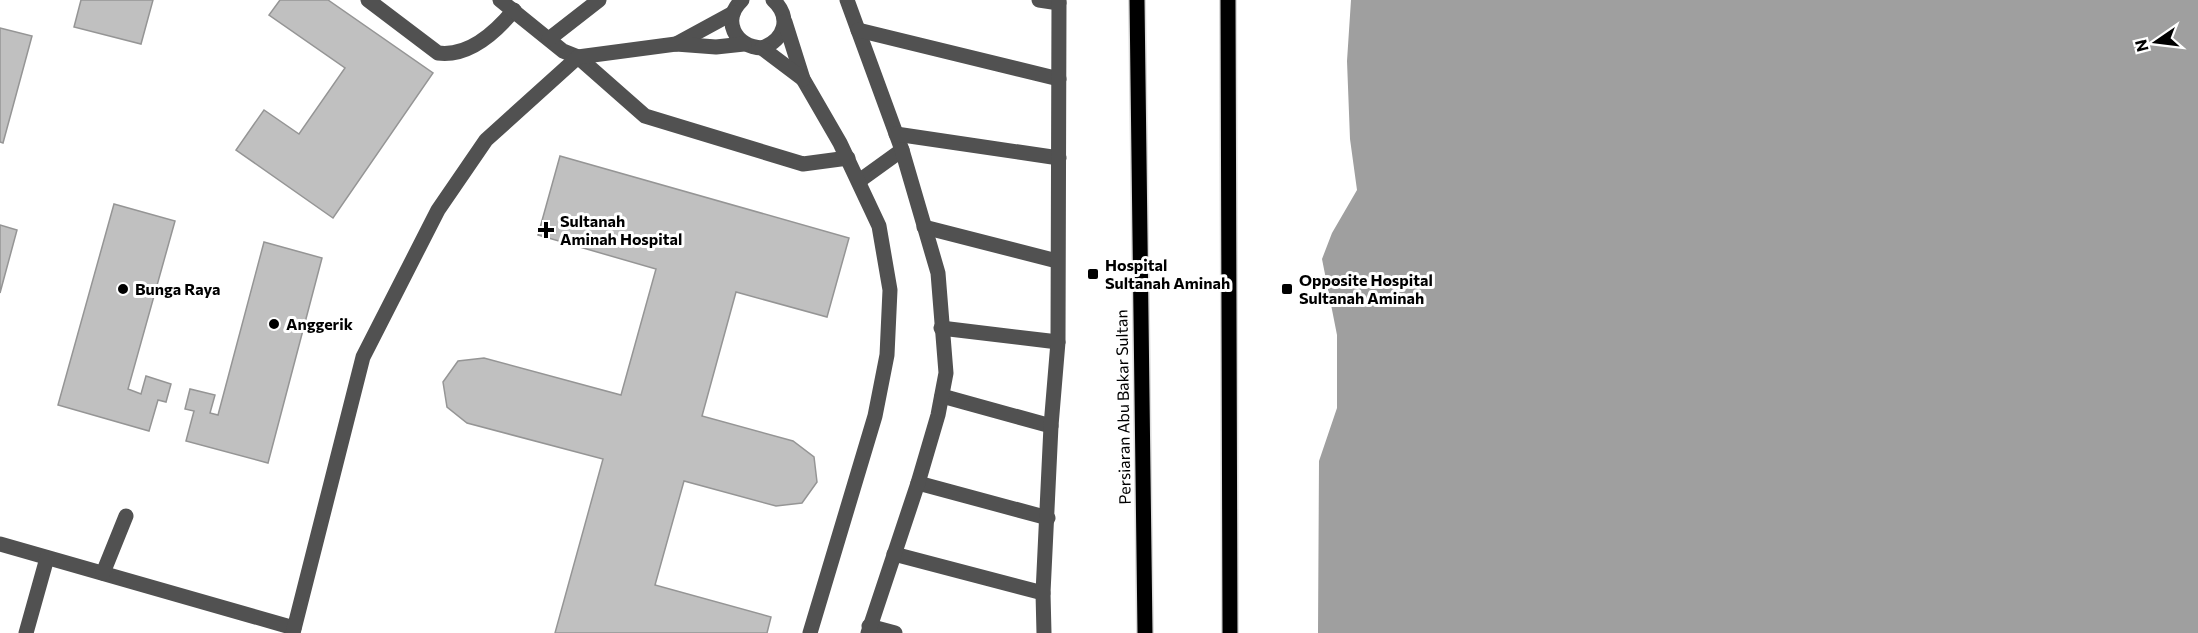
<svg xmlns="http://www.w3.org/2000/svg" width="2198" height="633" viewBox="0 0 2198 633" font-family="Commissioner,sans-serif">
<style>
.water{fill:#9f9f9f}
.building{fill:#c0c0c0;stroke:#959595;stroke-width:1.5}
.lines{fill:none;stroke-linecap:round;stroke-linejoin:round}
.major-casing{stroke:#dbdbdb;stroke-width:18}
.minor{stroke:#515151;stroke-width:15}
.major{stroke:#000;stroke-width:15}
.poi-dot{fill:#000;stroke:#fff;stroke-width:2}
.labels{text-anchor:middle;stroke-width:6;stroke-linejoin:round;paint-order:stroke}
.poi-label{font-size:16px;font-weight:bold;fill:#000;stroke:#fff;text-anchor:start}
.street-label{font-size:16px;fill:#000;stroke:#fff}
</style>
<rect width="100%" height="100%" fill="#fff"/>
<!-- water -->
<path class="water" d="M 1351,0 L 2198,0 L 2198,633 L 1318,633 L 1319,461 L 1337,408 L 1337,335 L 1322,259 L 1332,233 L 1357,190 L 1350,139 L 1347,61 Z"/>
<!-- building -->
<g class="building">
<path d="M 81,0 L 153,0 L 141,44 L 74,27 Z"/>
<path d="M 280,0 L 328,0 L 433,73 L 333,218 L 236,150 L 264,110 L 299,134 L 345,68 L 269,15 Z"/>
<path d="M 0,28 L 32,36 L 3,143 L 0,142 Z"/>
<path d="M 560,156 L 849,238 L 827,317 L 736,292 L 702,416 L 793,441 L 814,457 L 817,482 L 802,503 L 776,506 L 684,481 L 655,585 L 771,617 L 767,633 L 555,633 L 603,459 L 467,423 L 447,407 L 443,382 L 458,361 L 484,358 L 621,395 L 656,269 L 538,235 Z"/>
<path d="M 114,204 L 175,221 L 128,389 L 141,394 L 146,376 L 171,384 L 166,402 L 158,400 L 149,431 L 58,405 Z"/>
<path d="M 0,225 L 17,230 L 0,293 Z"/>
<path d="M 264,242 L 322,258 L 268,463 L 186,441 L 194,411 L 185,409 L 190,389 L 215,395 L 210,413 L 218,415 Z"/>
</g>
<g class="lines">
<defs>
<g id="major">
<path d="M 1137,0 L 1145,633"/>
<path d="M 1228,0 L 1230,633"/>
</g>
</defs>
<!-- major casing -->
<use href="#major" class="major-casing"/>
<!-- minor -->
<g class="minor">
<path d="M 368,0 L 438,53 C 469,57 495,33 514,10"/>
<path d="M 500,0 L 563,51 L 578,57 L 645,116 L 803,164 L 848,158"/>
<path d="M 742,0 C 721,20 735,47 762,48 C 785,40 792,17 773,0"/>
<path d="M 847,0 L 902,150 L 859,181"/>
<path d="M 1039,0 L 1059,3"/>
<path d="M 785,22 L 803,79 L 840,143 L 879,226 L 890,290 L 887,355 L 875,416 L 810,633"/>
<path d="M 858,30 L 1059,79"/>
<path d="M 549,39 L 599,0"/>
<path d="M 676,44 L 733,13"/>
<path d="M 762,48 L 803,79"/>
<path d="M 896,134 L 1059,158"/>
<path d="M 924,227 L 1057,261"/>
<path d="M 941,328 L 1058,342"/>
<path d="M 942,396 L 1051,426"/>
<path d="M 918,483 L 1048,518"/>
<path d="M 0,544 L 294,628"/>
<path d="M 894,554 L 1043,593"/>
<path d="M 103,573 L 126,516"/>
<path d="M 869,626 L 895,633"/>
<path d="M 26,633 L 47,558"/>
<path d="M 293,633 L 363,357 L 438,210 L 486,140 L 578,57 L 676,44 L 716,47 L 744,44"/>
<path d="M 868,633 L 918,483 L 938,415 L 946,373 L 938,273 L 902,150"/>
<path d="M 1044,633 L 1043,593 L 1051,426 L 1058,342 L 1059,0"/>
</g>
<!-- major -->
<use href="#major" class="major"/>
</g>
<!-- markers -->
<g class="poi-dot">
<path d="M543 221h6v6h6v6h-6v6h-6v-6h-6v-6h6z"/>
<rect x="1087" y="268" width="12" height="12" rx="3"/>
<circle cx="123" cy="289" r="6"/>
<rect x="1281" y="283" width="12" height="12" rx="3"/>
<circle cx="274" cy="324" r="6"/>
</g>
<g class="labels">
<!-- poi labels -->
<g class="poi-label">
<text x="560" y="227">Sultanah<tspan x="560" dy="18">Aminah Hospital</tspan></text>
<text x="1105" y="271">Hospital<tspan x="1105" dy="18">Sultanah Aminah</tspan></text>
<text x="1299" y="286">Opposite Hospital<tspan x="1299" dy="18">Sultanah Aminah</tspan></text>
<text x="135" y="295">Bunga Raya</text>
<text x="286" y="330">Anggerik</text>
</g>
<!-- street labels -->
<g class="street-label">
<text transform="translate(1123 407) rotate(-91)" y="6">Persiaran Abu Bakar Sultan</text>
</g>
</g>
<!-- north arrow -->
<g transform="translate(2156 42) rotate(256)" stroke="#ffffff" stroke-width="4.5" paint-order="stroke">
<path d="M0-4.5L10 22L0 15L-10 22Z" fill="#000000"/>
<text y="-9" font-size="16" font-weight="bold" text-anchor="middle" fill="#000000">N</text>
</g>
</svg>
